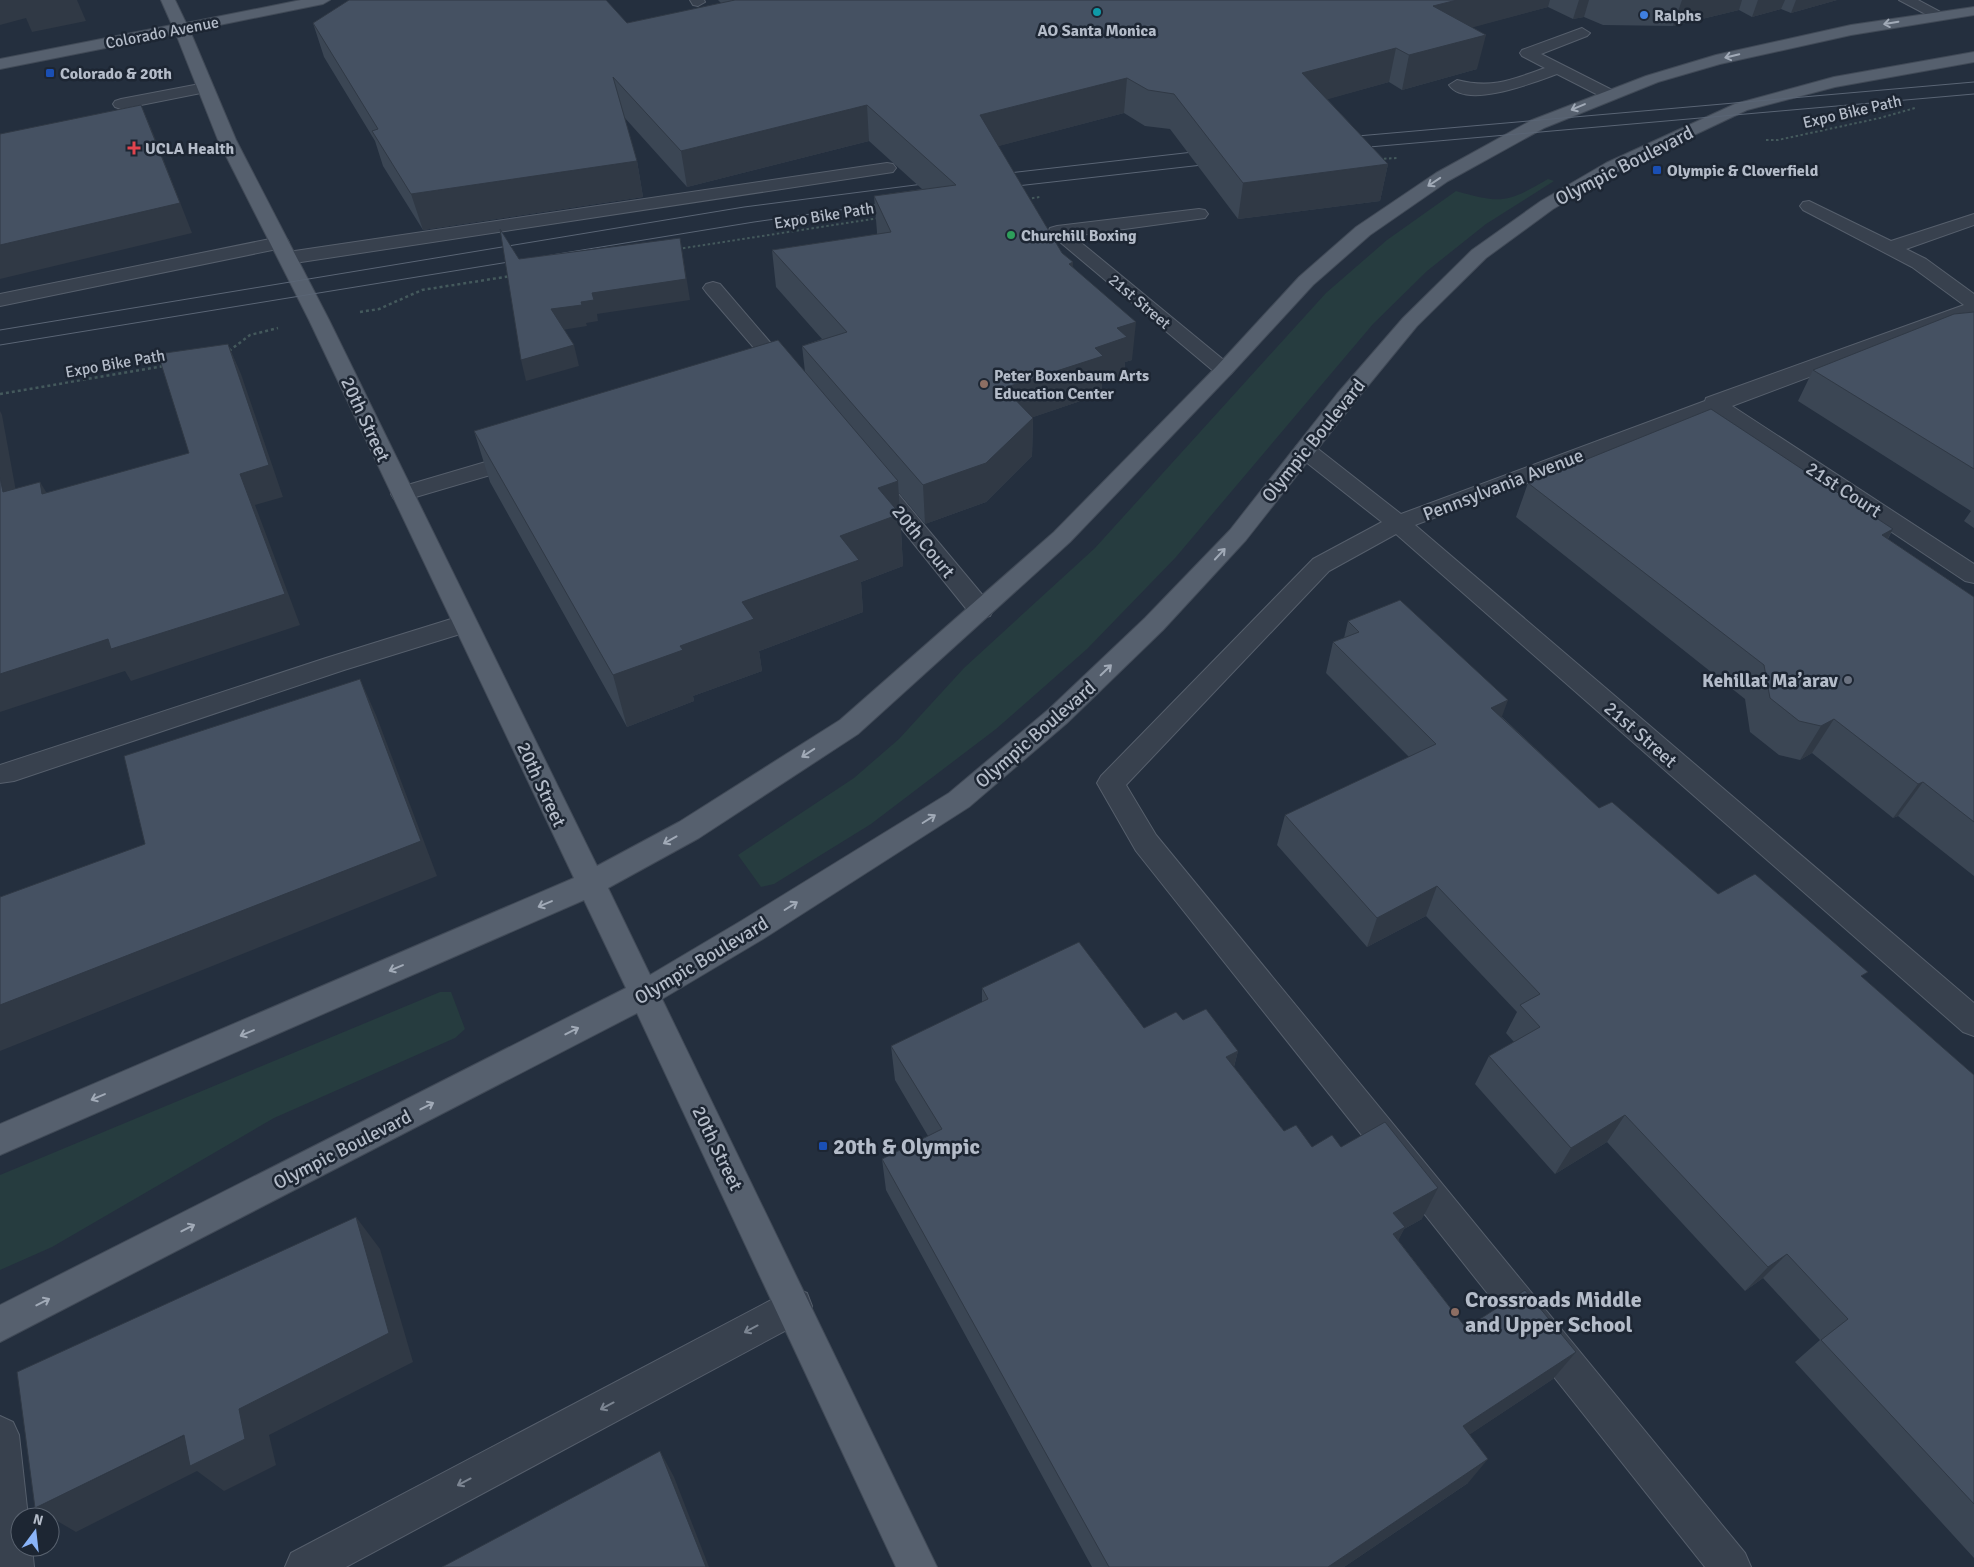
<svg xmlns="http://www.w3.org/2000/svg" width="1974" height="1567" viewBox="0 0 1974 1567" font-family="Signika,sans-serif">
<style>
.green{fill:#263c3f}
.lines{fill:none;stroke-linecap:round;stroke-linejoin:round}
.minor-casing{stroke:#565f6c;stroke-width:2}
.major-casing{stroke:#414a57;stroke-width:2}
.path-far1{stroke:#44595c;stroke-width:2;stroke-dasharray:2.5 2.5;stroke-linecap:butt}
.path{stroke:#44595c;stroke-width:2.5;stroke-dasharray:3 3;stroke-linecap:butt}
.minor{fill:#38414e;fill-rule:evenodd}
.major{fill:#56606e;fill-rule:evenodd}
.tram{stroke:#5a6575;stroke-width:1}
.wall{fill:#3b4654}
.shaded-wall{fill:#303945}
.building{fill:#455162;stroke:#303945}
.oneway{stroke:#a1aab7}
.oneway2{stroke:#7c8592}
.culture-dot{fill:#0f9aa8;stroke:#1d2633;stroke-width:2}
.shop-dot{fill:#3f7fe0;stroke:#1d2633;stroke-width:2}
.transit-dot{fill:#1a4fb4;stroke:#1d2633;stroke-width:2}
.health-dot{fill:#e0444e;stroke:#1d2633;stroke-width:2}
.leisure-dot{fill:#2e9e5b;stroke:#1d2633;stroke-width:2}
.education-dot{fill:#8d6e63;stroke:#1d2633;stroke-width:2}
.worship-dot{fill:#6b7280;stroke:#1d2633;stroke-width:2}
.labels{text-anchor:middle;stroke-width:5;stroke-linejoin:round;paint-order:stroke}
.far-poi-label{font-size:16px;font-weight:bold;fill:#b4bcc9;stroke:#1d2633;text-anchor:start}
.far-street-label{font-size:16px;fill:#b4bcc9;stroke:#1d2633}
.street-label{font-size:19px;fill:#b4bcc9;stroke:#1d2633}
.poi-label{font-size:19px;font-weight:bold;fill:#b4bcc9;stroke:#1d2633;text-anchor:end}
.near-poi-label{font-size:22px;font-weight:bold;fill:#b4bcc9;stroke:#1d2633;text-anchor:start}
</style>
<rect width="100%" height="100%" fill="#242f3e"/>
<!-- green -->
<g class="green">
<path d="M 1548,179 L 1554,181 L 1486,224 L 1427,271 L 1373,324 L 1176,557 L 1087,649 L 996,729 L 871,824 L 774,884 L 761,887 L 738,855 L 854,778 L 899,739 L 964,668 L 1095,548 L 1326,293 L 1387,240 L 1456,191 C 1502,204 1507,203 1548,179 Z"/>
<path d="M 440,992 L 451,992 L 465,1029 L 455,1038 L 274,1118 L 52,1247 L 0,1270 L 0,1175 Z"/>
</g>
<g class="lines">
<defs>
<g id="minor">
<path d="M 690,0 L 704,0 L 705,2 L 698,6 L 693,5 Z"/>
<path d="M 1899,0 L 1918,0 L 1946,15 L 1943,18 L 1933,18 Z"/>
<path d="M 1582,28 L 1590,33 L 1587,36 L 1541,54 L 1616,92 L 1618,95 L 1616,98 L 1604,98 L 1557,74 C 1535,82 1466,110 1449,85 L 1457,80 C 1492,89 1511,80 1545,68 L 1522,56 L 1520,53 L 1522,50 Z"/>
<path d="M 205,83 L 213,88 L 211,91 L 121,109 L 115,107 L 113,104 L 115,101 L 121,99 Z"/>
<path d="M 887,163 L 893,164 L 896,168 L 893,172 L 288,264 L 281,262 L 279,258 L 281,254 L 288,252 Z"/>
<path d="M 1809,201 L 1891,241 L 1974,214 L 1974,225 L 1906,249 L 1926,259 L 1974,294 L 1974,315 L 1732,406 L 1974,564 L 1974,583 L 1965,581 L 1714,413 L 1415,525 L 1974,1003 L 1974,1036 L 1963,1032 L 1396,534 L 1329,571 L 1126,785 L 1156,835 L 1745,1553 L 1751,1567 L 1705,1567 L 1136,851 L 1097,783 L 1101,776 L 1313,559 L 1382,522 L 1297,455 L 1294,450 L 1297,445 L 1305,443 L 1313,445 L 1401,514 L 1705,401 L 1706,398 L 1964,305 L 1912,267 L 1803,210 L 1800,206 L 1803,202 Z"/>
<path d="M 1199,209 L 1205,210 L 1208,214 L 1205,218 L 1073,236 L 1231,366 L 1234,370 L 1231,374 L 1224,376 L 1217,374 L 1048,232 L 1050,228 L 1057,226 Z"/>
<path d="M 280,237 L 287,239 L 289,243 L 287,247 L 0,306 L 0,294 Z"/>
<path d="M 713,282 L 720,284 L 793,369 L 796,373 L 793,377 L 786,379 L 779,377 L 706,292 L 703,288 L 706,284 Z"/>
<path d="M 523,451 L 531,453 L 534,458 L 531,463 L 402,501 L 394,499 L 391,494 L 394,489 Z"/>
<path d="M 876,475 L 884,477 L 990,604 L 993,610 L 990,616 L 981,618 L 972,616 L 868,487 L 865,482 L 868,477 Z"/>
<path d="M 464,615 L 473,618 L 476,624 L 473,630 L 344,670 L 14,781 L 0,783 L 0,765 L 326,658 Z"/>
<path d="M 794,1288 L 807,1293 L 812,1306 L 807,1319 L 346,1567 L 285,1567 L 291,1553 Z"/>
<path d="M 0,1416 L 13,1422 L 19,1435 L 28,1517 L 20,1517 L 20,1547 L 32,1547 L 34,1567 L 0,1567 Z"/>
</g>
<path id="major" d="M 161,0 L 175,0 L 186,23 L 301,0 L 330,0 L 323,4 L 190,31 L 236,140 L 329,320 L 597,866 L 679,822 L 840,720 L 1054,532 L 1217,366 L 1299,277 L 1356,227 L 1436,173 L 1532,120 L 1646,76 L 1716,55 L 1851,25 L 1974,7 L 1974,15 L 1851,35 L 1720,64 L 1658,82 L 1544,128 L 1448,181 L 1370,235 L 1313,285 L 1231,374 L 1070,542 L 858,734 L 699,838 L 608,888 L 650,975 L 741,921 L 949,793 L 1049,709 L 1145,618 L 1230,530 L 1337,394 L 1403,318 L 1472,250 L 1541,201 L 1606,163 L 1735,104 L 1834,77 L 1974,52 L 1974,62 L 1835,87 L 1747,110 L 1618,171 L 1553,209 L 1486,258 L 1417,326 L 1353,404 L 1246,540 L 1163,630 L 1067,723 L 969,807 L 763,939 L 662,999 L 937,1567 L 896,1567 L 637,1013 L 0,1342 L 0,1305 L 626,988 L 584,900 L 0,1155 L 0,1124 L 574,878 L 309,320 L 218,140 L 176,34 L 0,69 L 0,59 L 172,25 Z"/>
</defs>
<!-- minor casing -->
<use href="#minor" class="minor-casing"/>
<!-- major casing -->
<use href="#major" class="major-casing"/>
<!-- path-far1 -->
<g class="path-far1">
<path d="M 1766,140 L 1778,140 L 1880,118 L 1915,108"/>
<path d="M 1379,159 L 1398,158"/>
<path d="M 1027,199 L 1040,197"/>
<path d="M 678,249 L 879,218"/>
</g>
<!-- path -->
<g class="path">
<path d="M 360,312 L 379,309 L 422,290 L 511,276"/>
<path d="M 229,351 L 250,335 L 278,328"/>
<path d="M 0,394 L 164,366"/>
</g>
<!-- minor -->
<use href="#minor" class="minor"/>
<!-- major -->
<use href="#major" class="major"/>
<!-- tram -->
<g class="tram">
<path d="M 1346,137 L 1974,82"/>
<path d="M 1358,148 L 1974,94"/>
<path d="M 1000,174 L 1202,151"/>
<path d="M 1008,187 L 1211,164"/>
<path d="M 0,330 L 744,207 L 931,183"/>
<path d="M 0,345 L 754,222 L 889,203"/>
</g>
</g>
<!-- wall -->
<g class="wall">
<path d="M 718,0 L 1837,0 L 1791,13 L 1781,9 L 1752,17 L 1739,10 L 1673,26 L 1603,25 L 1584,17 L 1573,19 L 1548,7 L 1472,27 L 1477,69 L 1402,90 L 1389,82 L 1327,99 L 1388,164 L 1380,201 L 1238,219 L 1170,129 L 1145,126 L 1124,113 L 998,146 L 1062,253 L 1073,267 L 1132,360 L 1125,362 L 1124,375 L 1102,383 L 1101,394 L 1033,417 L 1033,418 L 1032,456 L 986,502 L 925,524 L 899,493 L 903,566 L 861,582 L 863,612 L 759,651 L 762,671 L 693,696 L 694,701 L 627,727 L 490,482 L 474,431 L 805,372 L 802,346 L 822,339 L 776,287 L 772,250 L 877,234 L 877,232 L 874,196 L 922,189 L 869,141 L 687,187 L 624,117 L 637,161 L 643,197 L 423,230 L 383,166 L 375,141 L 324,57 L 313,23 L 627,23 L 721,3 Z"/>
<path d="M 1974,312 L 1974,528 L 1964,521 L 1971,511 L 1798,401 L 1813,370 Z"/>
<path d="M 1528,483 L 1893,529 L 1888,539 L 1974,597 L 1974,876 L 1898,816 L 1893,818 L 1812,753 L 1800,760 L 1779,755 L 1750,732 L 1745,699 L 1516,517 Z"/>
<path d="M 1348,621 L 1502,717 L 1599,808 L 1718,894 L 1863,978 L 1974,1075 L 1974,1558 L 1795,1362 L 1820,1340 L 1763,1278 L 1745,1291 L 1607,1142 L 1555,1174 L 1475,1084 L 1489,1056 L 1514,1042 L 1506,1033 L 1517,1012 L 1426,916 L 1367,947 L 1277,845 L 1285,815 L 1409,757 L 1326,673 L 1333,642 L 1344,638 Z"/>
<path d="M 982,988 L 1144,1028 L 1183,1020 L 1238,1051 L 1234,1067 L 1284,1131 L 1312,1147 L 1341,1147 L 1422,1219 L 1404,1229 L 1398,1240 L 1466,1328 L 1553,1379 L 1470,1434 L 1468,1483 L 1344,1567 L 1092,1567 L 886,1190 L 882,1159 L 928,1136 L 895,1080 L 891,1046 L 982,1002 Z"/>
</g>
<!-- shaded-wall -->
<g class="shaded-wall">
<path d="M 0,0 L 77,0 L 86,21 L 32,32 L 26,18 L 0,25 Z"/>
<path d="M 1457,0 L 1550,0 L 1548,7 L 1426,40 L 1433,6 Z"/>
<path d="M 1579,0 L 1589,0 L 1584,17 L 1573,19 Z"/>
<path d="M 1682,0 L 1742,0 L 1739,10 L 1673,26 Z"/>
<path d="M 1758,0 L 1785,0 L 1781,9 L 1752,17 Z"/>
<path d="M 1796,0 L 1837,0 L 1791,13 Z"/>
<path d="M 1486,35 L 1477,69 L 1402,90 L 1409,55 Z"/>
<path d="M 1396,48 L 1389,82 L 1297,108 L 1302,73 Z"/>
<path d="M 1127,78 L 1124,113 L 980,151 L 980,115 Z"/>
<path d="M 141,105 L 153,133 L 192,233 L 0,279 L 0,245 Z"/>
<path d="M 867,105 L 869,141 L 687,187 L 681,151 Z"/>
<path d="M 637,161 L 643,197 L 423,230 L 411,194 Z"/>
<path d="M 1388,164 L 1380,201 L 1238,219 L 1243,183 Z"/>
<path d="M 680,238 L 690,300 L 597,314 L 598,321 L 586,323 L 587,326 L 556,331 L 551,309 L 581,302 L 592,293 Z"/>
<path d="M 1073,262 L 1072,300 L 1069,264 Z"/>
<path d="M 1136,322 L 1132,360 L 1125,362 L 1124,375 L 1102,383 L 1101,394 L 1004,427 L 1004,388 L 1095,348 L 1117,328 Z"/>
<path d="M 228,344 L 241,374 L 283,497 L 255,505 L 300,625 L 131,681 L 125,671 L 0,712 L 0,674 L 240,474 Z"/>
<path d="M 574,345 L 579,366 L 526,381 L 521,360 Z"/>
<path d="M 0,411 L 2,415 L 22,524 L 3,492 L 0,477 Z"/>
<path d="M 1033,418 L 1032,456 L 986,502 L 925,524 L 923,485 Z"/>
<path d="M 898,481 L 903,566 L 861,582 L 863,612 L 759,651 L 762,671 L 693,696 L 694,701 L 627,727 L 613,675 L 680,646 L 742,602 L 840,536 L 878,488 Z"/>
<path d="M 40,482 L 59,513 L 42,494 Z"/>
<path d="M 1893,529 L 1873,564 L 1882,535 Z"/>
<path d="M 360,679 L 376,715 L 437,876 L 0,1051 L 0,1005 Z"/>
<path d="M 1508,700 L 1497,730 L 1491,708 Z"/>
<path d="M 1834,719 L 1812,753 L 1800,760 L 1821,726 Z"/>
<path d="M 1923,782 L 1898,816 L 1893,818 L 1918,784 Z"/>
<path d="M 1437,886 L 1426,916 L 1367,947 L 1377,918 Z"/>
<path d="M 1238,1051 L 1229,1085 L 1226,1057 Z"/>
<path d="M 1625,1115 L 1607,1142 L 1555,1174 L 1571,1148 Z"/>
<path d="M 1438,1188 L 1422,1219 L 1404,1229 L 1390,1257 L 1393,1213 Z"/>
<path d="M 356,1217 L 380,1249 L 413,1362 L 269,1435 L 276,1465 L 224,1491 L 197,1471 L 76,1532 L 35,1508 L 239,1409 Z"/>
<path d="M 1787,1254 L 1763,1278 L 1745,1291 L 1768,1267 Z"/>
<path d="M 1576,1352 L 1553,1379 L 1445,1451 L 1463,1426 Z"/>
<path d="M 660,1451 L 674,1477 L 709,1567 L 706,1567 Z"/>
<path d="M 1488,1459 L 1468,1483 L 1344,1567 L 1328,1567 Z"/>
</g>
<!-- building -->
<g class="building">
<path d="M 349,0 L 606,0 L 627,23 L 735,0 L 1457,0 L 1433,6 L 1486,35 L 1409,55 L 1396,48 L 1302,73 L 1388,164 L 1243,183 L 1174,94 L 1148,90 L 1127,78 L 980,115 L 1062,253 L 1073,262 L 1069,264 L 1136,322 L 1117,328 L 1127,337 L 1095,348 L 1103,356 L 1004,388 L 1033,418 L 986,463 L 923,485 L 802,346 L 847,332 L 772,250 L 891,232 L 874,196 L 956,185 L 867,105 L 681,151 L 613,77 L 637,161 L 411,194 L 372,131 L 378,129 L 313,23 Z"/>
<path d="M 141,105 L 180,203 L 0,245 L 0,134 Z"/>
<path d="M 500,229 L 519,259 L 680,238 L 686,279 L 592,293 L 594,300 L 581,302 L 582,305 L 551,309 L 574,345 L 521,360 Z"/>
<path d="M 1974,312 L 1974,469 L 1813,370 L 1954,314 Z"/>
<path d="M 778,340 L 898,481 L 878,488 L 900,514 L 840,536 L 859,560 L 742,602 L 754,619 L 680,646 L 683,650 L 613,675 L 474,431 Z"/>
<path d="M 228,344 L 269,465 L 240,474 L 285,594 L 111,649 L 108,639 L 0,674 L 0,477 L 3,492 L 40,482 L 42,494 L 189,453 L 158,354 Z"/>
<path d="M 1711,409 L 1893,529 L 1882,535 L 1974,597 L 1974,822 L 1923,782 L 1918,784 L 1834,719 L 1821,726 L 1799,721 L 1770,698 L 1764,665 L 1528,483 Z"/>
<path d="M 1400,600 L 1508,700 L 1491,708 L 1599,808 L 1612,802 L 1718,894 L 1755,874 L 1868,972 L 1861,976 L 1974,1075 L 1974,1504 L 1821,1340 L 1848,1319 L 1787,1254 L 1768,1267 L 1625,1115 L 1571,1148 L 1489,1056 L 1540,1027 L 1520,1005 L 1540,994 L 1437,886 L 1377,918 L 1285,815 L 1436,744 L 1333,642 L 1359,632 L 1348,621 Z"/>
<path d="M 360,679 L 421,841 L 0,1005 L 0,897 L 145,844 L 124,756 Z"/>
<path d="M 1079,942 L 1144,1028 L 1176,1012 L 1183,1020 L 1206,1009 L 1238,1051 L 1226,1057 L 1284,1131 L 1296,1125 L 1312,1147 L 1332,1135 L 1341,1147 L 1385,1122 L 1438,1188 L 1393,1213 L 1405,1227 L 1393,1234 L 1466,1328 L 1525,1290 L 1576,1352 L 1463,1426 L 1488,1459 L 1328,1567 L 1109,1567 L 882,1159 L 942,1129 L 891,1046 L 988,999 L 982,988 Z"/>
<path d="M 356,1217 L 389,1333 L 239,1409 L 245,1439 L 190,1466 L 184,1435 L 35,1508 L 17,1372 Z"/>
<path d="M 660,1451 L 706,1567 L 442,1567 Z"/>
</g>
<!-- one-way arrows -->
<defs><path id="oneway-shaft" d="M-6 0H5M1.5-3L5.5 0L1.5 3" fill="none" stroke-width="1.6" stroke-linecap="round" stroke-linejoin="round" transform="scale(1.25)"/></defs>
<g class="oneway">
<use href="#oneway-shaft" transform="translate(1891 23) rotate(170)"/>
<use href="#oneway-shaft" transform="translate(1732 56) rotate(166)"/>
<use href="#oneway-shaft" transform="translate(1578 107) rotate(157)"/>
<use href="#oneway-shaft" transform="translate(1434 182) rotate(146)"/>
<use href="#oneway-shaft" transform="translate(1220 554) rotate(-47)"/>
<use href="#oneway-shaft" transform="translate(1106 670) rotate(-44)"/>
<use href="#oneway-shaft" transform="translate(808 753) rotate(147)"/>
<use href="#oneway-shaft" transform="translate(929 819) rotate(-32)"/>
<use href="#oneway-shaft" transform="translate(670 840) rotate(151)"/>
<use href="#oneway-shaft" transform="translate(545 904) rotate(157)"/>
<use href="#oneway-shaft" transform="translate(791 906) rotate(-32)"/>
<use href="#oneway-shaft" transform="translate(396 968) rotate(157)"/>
<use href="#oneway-shaft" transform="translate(572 1031) rotate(-27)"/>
<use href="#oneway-shaft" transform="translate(247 1033) rotate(157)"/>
<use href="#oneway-shaft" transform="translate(98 1097) rotate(157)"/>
<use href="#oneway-shaft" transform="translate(427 1106) rotate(-27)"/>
<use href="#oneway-shaft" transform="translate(188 1228) rotate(-27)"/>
<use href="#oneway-shaft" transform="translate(43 1302) rotate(-27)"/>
</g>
<g class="oneway2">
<use href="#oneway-shaft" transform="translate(751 1329) rotate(152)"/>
<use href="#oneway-shaft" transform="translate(607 1406) rotate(152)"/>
<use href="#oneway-shaft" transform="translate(464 1482) rotate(152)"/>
</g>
<!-- markers -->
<circle class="culture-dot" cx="1097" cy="12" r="5"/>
<circle class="shop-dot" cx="1644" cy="15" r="5"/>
<g class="transit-dot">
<rect x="45" y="68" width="10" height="10" rx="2.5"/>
<rect x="1652" y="165" width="10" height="10" rx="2.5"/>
<rect x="818" y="1141" width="10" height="10" rx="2.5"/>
</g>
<path class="health-dot" d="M131.5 140.5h5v5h5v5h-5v5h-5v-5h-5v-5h5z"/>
<circle class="leisure-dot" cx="1011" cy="235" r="5"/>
<g class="education-dot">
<circle cx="984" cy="384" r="5"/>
<circle cx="1455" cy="1312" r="5"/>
</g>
<circle class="worship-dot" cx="1848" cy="680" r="5"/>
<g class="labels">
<!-- far-poi labels -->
<g class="far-poi-label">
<text x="1654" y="21">Ralphs</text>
<text x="1097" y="36" text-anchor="middle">AO Santa Monica</text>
<text x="60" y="79">Colorado &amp; 20th</text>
<text x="145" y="154">UCLA Health</text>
<text x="1667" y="176">Olympic &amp; Cloverfield</text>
<text x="1021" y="241">Churchill Boxing</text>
<text x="994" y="381">Peter Boxenbaum Arts<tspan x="994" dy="18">Education Center</tspan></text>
</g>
<!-- far-street labels -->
<g class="far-street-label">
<text transform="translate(162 32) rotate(-11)" y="6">Colorado Avenue</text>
<text transform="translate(1852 111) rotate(-13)" y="6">Expo Bike Path</text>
<text transform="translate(824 215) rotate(-9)" y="6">Expo Bike Path</text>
<text transform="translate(1140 301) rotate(40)" y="6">21st Street</text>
<text transform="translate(115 363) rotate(-10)" y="6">Expo Bike Path</text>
</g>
<!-- street labels -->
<g class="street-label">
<text transform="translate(1624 165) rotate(-27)" y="7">Olympic Boulevard</text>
<text transform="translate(366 419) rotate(65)" y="7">20th Street</text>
<text transform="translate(1313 440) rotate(-51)" y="7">Olympic Boulevard</text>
<text transform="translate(1503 484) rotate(-21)" y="7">Pennsylvania Avenue</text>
<text transform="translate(1844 489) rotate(33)" y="7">21st Court</text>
<text transform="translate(924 541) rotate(51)" y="7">20th Court</text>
<text transform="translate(1035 734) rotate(-41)" y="7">Olympic Boulevard</text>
<text transform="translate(1641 734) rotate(41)" y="7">21st Street</text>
<text transform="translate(542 784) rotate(65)" y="7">20th Street</text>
<text transform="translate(701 960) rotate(-31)" y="7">Olympic Boulevard</text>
<text transform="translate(718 1148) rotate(64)" y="7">20th Street</text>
<text transform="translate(342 1149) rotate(-27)" y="7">Olympic Boulevard</text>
</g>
<!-- poi labels -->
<g class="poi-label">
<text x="1838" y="687">Kehillat Ma’arav</text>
</g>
<!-- near-poi labels -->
<g class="near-poi-label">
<text x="833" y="1154">20th &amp; Olympic</text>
<text x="1465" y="1307">Crossroads Middle<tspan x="1465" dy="25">and Upper School</tspan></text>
</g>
</g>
<!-- north arrow -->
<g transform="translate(35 1532) rotate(15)"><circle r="24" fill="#1d2633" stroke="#59626f"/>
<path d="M0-4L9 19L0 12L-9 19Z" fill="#8ab4f8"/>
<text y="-8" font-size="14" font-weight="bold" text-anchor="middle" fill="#b4bcc9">N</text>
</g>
</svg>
